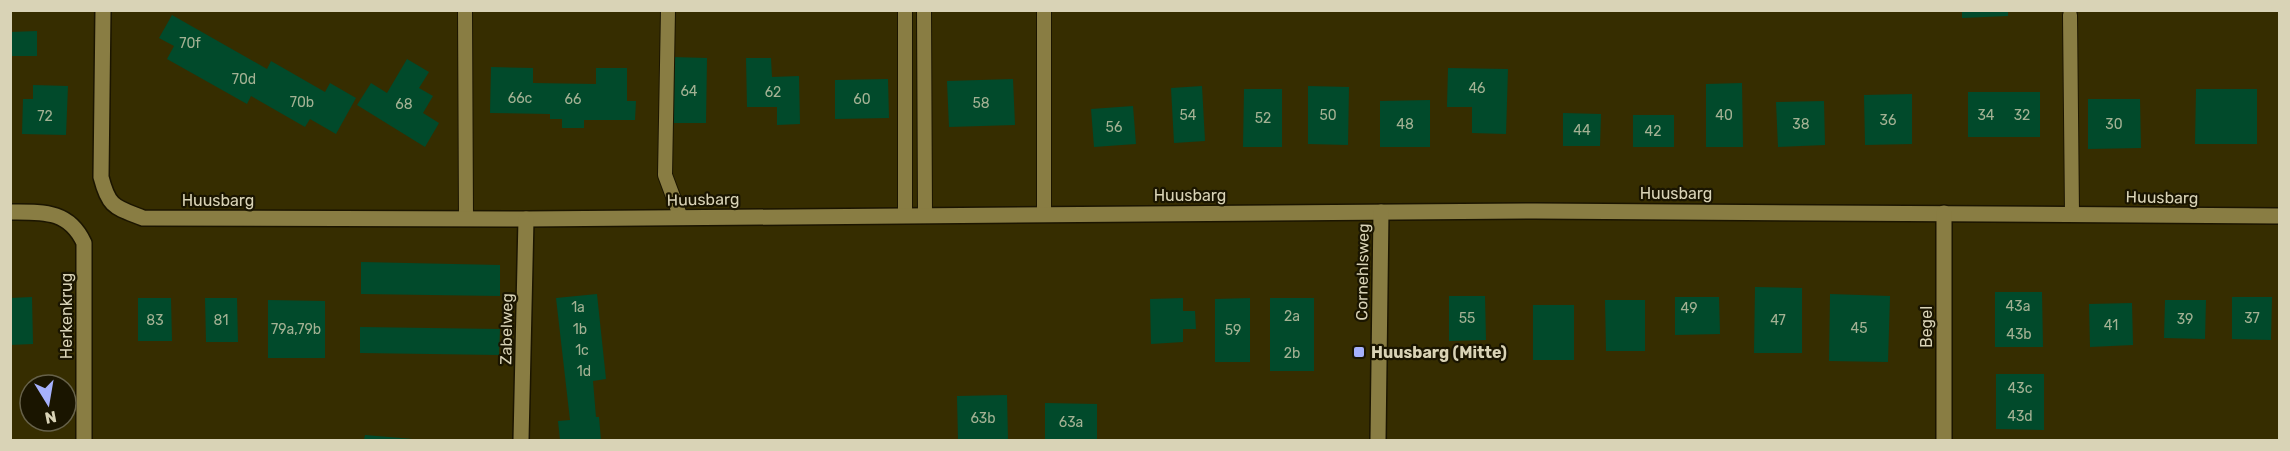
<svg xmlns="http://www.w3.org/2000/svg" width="2290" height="451" viewBox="0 0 2290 451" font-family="Rubik,sans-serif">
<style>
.building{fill:#014a2b}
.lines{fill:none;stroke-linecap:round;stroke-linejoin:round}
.lane-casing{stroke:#1b1500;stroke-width:16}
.street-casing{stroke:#1b1500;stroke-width:18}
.lane{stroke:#897d43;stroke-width:14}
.street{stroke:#897d43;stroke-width:15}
.poi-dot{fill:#a6b1fc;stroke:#1a1500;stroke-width:2}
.labels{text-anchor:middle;stroke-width:4.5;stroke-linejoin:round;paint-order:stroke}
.number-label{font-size:14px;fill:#a3b193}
.street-label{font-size:16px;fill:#d9d3b6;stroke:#1a1500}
.poi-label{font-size:16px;font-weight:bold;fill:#d9d3b6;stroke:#1a1500;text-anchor:start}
</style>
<rect width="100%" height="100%" fill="#362d00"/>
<!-- building -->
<g class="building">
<path d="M 1962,10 L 2008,10 L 2008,16 L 1962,18 Z"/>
<path d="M 172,15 L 267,69 L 271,61 L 325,92 L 330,83 L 356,98 L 336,134 L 310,119 L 305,127 L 251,96 L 247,104 L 167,59 L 174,46 L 159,38 Z"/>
<path d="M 37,31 L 37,56 L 11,56 L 10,32 Z"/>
<path d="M 672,57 L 707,58 L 706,123 L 671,123 Z"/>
<path d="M 746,58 L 771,58 L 772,77 L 799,76 L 800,124 L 777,125 L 777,107 L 747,107 Z"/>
<path d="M 407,59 L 429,72 L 419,88 L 433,96 L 423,113 L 439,123 L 425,147 L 357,105 L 371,83 L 387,93 Z"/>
<path d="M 491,67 L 533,68 L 533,83 L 596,84 L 596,68 L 627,68 L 627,101 L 636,101 L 635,120 L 584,120 L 584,128 L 562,128 L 562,119 L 550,119 L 550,114 L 490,113 Z"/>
<path d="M 1448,68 L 1508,69 L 1506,134 L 1472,133 L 1472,107 L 1447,107 Z"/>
<path d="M 888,79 L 889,118 L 835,119 L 835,80 Z"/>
<path d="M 1013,79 L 1015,125 L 949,127 L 947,81 Z"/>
<path d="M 1742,83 L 1743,147 L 1706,147 L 1706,84 Z"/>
<path d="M 33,85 L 68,86 L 66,135 L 22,134 L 23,99 L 33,99 Z"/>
<path d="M 1202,86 L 1205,141 L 1174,143 L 1171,88 Z"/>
<path d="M 1308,86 L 1349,87 L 1348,145 L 1308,144 Z"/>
<path d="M 1244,89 L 1282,89 L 1282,147 L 1243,147 Z"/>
<path d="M 2196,89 L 2257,89 L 2257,144 L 2195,144 Z"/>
<rect x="1968" y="92" width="72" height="45"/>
<path d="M 1912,94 L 1912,144 L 1865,145 L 1864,95 Z"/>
<path d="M 2088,99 L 2140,99 L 2141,148 L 2088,149 Z"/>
<path d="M 1430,100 L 1430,147 L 1380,147 L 1380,101 Z"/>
<path d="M 1824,101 L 1825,145 L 1778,147 L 1776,102 Z"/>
<path d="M 1133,106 L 1136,144 L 1094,147 L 1091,109 Z"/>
<path d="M 1563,113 L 1601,114 L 1600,146 L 1563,146 Z"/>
<rect x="1633" y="115" width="41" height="32"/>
<path d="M 361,262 L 500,265 L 500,296 L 361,294 Z"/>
<path d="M 1755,287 L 1802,288 L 1802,353 L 1754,353 Z"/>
<path d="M 1995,292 L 2042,292 L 2043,347 L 1995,347 Z"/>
<path d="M 597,294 L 606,379 L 593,381 L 596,417 L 599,417 L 601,440 L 560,440 L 558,421 L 570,420 L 556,298 Z"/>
<path d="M 1830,294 L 1890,296 L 1888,362 L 1829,361 Z"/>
<path d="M 1449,296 L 1485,296 L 1486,340 L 1449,341 Z"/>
<path d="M 32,297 L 33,344 L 10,345 L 10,298 Z"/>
<path d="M 1675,297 L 1719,297 L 1720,334 L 1675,335 Z"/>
<path d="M 2232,297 L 2272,297 L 2271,340 L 2232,339 Z"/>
<path d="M 138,298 L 171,298 L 172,341 L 138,341 Z"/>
<path d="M 205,298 L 237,298 L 238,342 L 206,342 Z"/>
<path d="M 1183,298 L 1183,311 L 1195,311 L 1196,329 L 1183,329 L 1183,342 L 1151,344 L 1150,299 Z"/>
<path d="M 1250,298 L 1250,362 L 1215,362 L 1215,299 Z"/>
<rect x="1270" y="298" width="44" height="73"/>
<path d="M 268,300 L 325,301 L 325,358 L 268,358 Z"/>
<path d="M 1605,300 L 1645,300 L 1645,351 L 1606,351 Z"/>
<path d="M 2165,300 L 2206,300 L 2205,339 L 2164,338 Z"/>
<path d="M 2132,303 L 2133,345 L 2090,347 L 2089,304 Z"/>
<rect x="1533" y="305" width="41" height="55"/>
<path d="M 360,327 L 500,329 L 499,355 L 360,353 Z"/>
<path d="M 1996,374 L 2044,374 L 2044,430 L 1996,429 Z"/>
<path d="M 1007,395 L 1008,440 L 958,440 L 957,396 Z"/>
<path d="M 1045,403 L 1097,404 L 1097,440 L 1045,440 Z"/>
<path d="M 365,435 L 413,439 L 413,440 L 364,440 Z"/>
</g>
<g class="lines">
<defs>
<g id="lane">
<path d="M 465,10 L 466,219"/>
<path d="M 668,10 L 665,175 L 681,218"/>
<path d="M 905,10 L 905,215"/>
<path d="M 924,10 L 925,215"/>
<path d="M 1044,10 L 1044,214"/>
<path d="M 2070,15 L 2072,214"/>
</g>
<g id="street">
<path d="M 103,10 L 101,177 C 109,208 115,207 143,218 L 526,219 L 1536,211 L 2280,216"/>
<path d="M 10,212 C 43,212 69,210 84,243 L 84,440"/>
<path d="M 521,440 L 526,219"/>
<path d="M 1378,440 L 1381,212"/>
<path d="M 1944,440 L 1944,213"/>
</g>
</defs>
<!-- lane casing -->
<use href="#lane" class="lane-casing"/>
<!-- street casing -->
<use href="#street" class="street-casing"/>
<!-- lane -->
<use href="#lane" class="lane"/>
<!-- street -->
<use href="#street" class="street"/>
</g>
<!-- markers -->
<rect class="poi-dot" x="1353" y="346" width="12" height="12" rx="3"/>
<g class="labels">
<!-- number labels -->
<g class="number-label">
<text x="190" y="48">70f</text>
<text x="244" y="84">70d</text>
<text x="1477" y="93">46</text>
<text x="689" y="96">64</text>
<text x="773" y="97">62</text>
<text x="520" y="103">66c</text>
<text x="573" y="104">66</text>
<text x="862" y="104">60</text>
<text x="302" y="107">70b</text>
<text x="981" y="108">58</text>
<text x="404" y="109">68</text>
<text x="1188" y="120">54</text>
<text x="1328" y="120">50</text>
<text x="1724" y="120">40</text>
<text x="1986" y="120">34</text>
<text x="2022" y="120">32</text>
<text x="45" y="121">72</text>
<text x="1263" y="123">52</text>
<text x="1888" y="125">36</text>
<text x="1405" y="129">48</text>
<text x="1801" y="129">38</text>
<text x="2114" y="129">30</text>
<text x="1114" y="132">56</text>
<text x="1582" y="135">44</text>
<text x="1653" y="136">42</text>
<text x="2018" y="311">43a</text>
<text x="578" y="312">1a</text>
<text x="1689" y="313">49</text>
<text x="1292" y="321">2a</text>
<text x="1467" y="323">55</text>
<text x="2252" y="323">37</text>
<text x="2185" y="324">39</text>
<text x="155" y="325">83</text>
<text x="221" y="325">81</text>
<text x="1778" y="325">47</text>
<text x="2111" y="330">41</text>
<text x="1859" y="333">45</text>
<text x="296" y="334">79a,79b</text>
<text x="580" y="334">1b</text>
<text x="1233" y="335">59</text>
<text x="2019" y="339">43b</text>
<text x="582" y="355">1c</text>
<text x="1292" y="358">2b</text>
<text x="584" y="376">1d</text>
<text x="2020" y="393">43c</text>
<text x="2020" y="421">43d</text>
<text x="983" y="423">63b</text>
<text x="1071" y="427">63a</text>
</g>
<!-- street labels -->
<g class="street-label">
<text x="1676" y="199">Huusbarg</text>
<text x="1190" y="201">Huusbarg</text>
<text transform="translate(2162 197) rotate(1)" y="6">Huusbarg</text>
<text transform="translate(703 199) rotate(-1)" y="6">Huusbarg</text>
<text x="218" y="206">Huusbarg</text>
<text transform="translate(1362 272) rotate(-89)" y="6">Cornehlsweg</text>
<text transform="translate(66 316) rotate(-90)" y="6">Herkenkrug</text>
<text transform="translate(1926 327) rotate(-90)" y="6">Begel</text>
<text transform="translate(506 329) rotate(-89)" y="6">Zabelweg</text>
</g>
<!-- poi labels -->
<g class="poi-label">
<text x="1371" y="358">Huusbarg (Mitte)</text>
</g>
</g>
<!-- border -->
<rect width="2290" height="451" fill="none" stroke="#d9d3b6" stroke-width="24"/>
<!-- north arrow -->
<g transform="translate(48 403) rotate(169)"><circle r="28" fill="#1a1500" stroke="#666149" stroke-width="1.5"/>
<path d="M0-4.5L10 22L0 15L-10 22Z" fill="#a6b1fc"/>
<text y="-9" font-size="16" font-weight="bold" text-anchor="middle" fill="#d9d3b6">N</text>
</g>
</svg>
